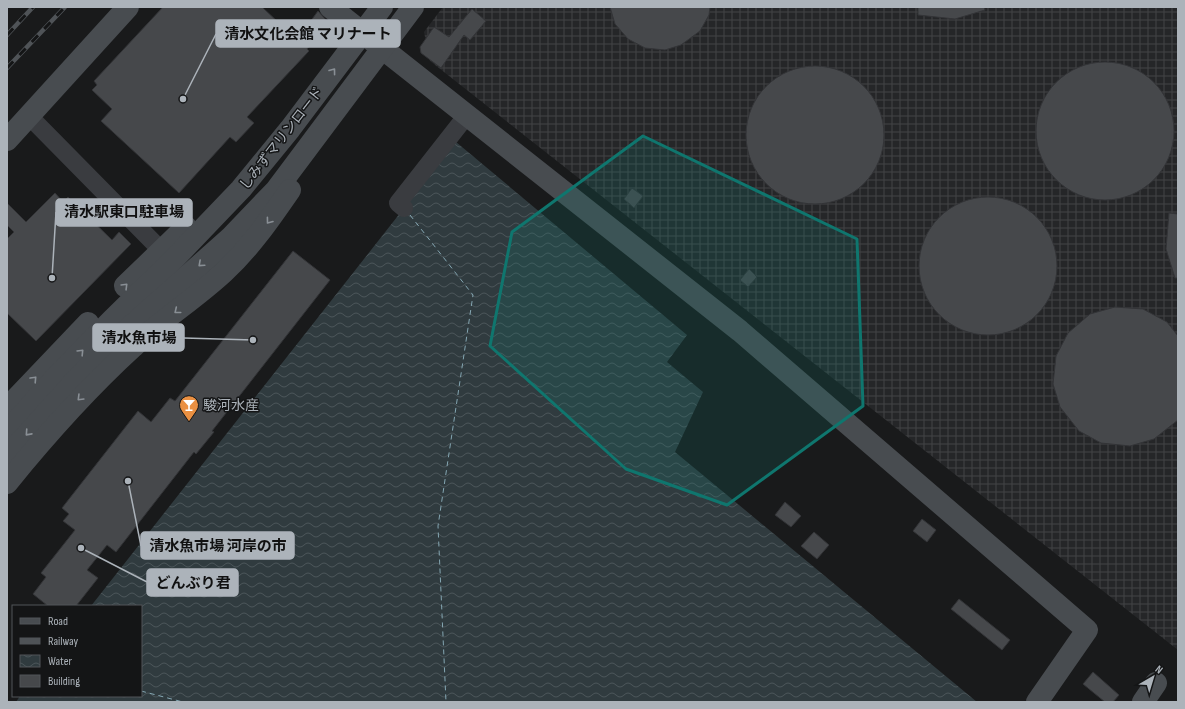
<svg xmlns="http://www.w3.org/2000/svg" width="1185" height="709" viewBox="0 0 1185 709" font-family="'Sofia Sans Condensed','Noto Sans JP',sans-serif">
<style>
.industrial{fill:url(#industrial-grid)}
.water{fill:url(#water-waves)}
.lines{fill:none;stroke-linecap:round;stroke-linejoin:round}
.ferry{stroke:#85a7b3;stroke-width:1;stroke-dasharray:5 4;stroke-linecap:butt}
.building{fill:#46484b;stroke:#333437}
.street{stroke:#3a3c40;stroke-width:18}
.secondary{stroke:#484c50;stroke-width:22}
.rail-casing{stroke:#4f5357;stroke-width:4.5}
.rail{stroke:#141516;stroke-width:3;stroke-dasharray:9;stroke-linecap:butt}
.oneway{stroke:#898f95}
.marked{fill:#0f766e;fill-opacity:0.2;stroke:#0f766e;stroke-width:3;stroke-linejoin:round}
.labels{text-anchor:middle;stroke-width:3;stroke-linejoin:round;paint-order:stroke}
.street-label{font-size:14px;fill:#acb3ba;stroke:#141516}
.poi-label{font-size:14px;fill:#acb3ba;stroke:#141516;text-anchor:start}
.leader{fill:none;stroke:#acb3ba;stroke-width:1.5}
.callout-dot{fill:#acb3ba;stroke:#141516;stroke-width:1.5}
.callout{fill:#acb3ba;stroke:#acb3ba;stroke-width:1.5}
.callout-label{font-size:15px;text-anchor:middle;font-weight:bold;fill:#111}
</style>
<defs>
<pattern id="industrial-grid" width="8" height="8" patternUnits="userSpaceOnUse"><rect width="8" height="8" fill="#252628"/><path d="M0 4h8M4 0v8" fill="none" stroke="#424345"/></pattern>
<pattern id="water-waves" width="16" height="10" patternUnits="userSpaceOnUse"><rect width="16" height="10" fill="#303b3f"/><path d="M0 5q4-4 8 0t8 0" fill="none" stroke="#4b5559"/></pattern>
</defs>
<rect width="100%" height="100%" fill="#191a1b"/>
<!-- industrial -->
<path class="industrial" d="M 443,7 L 1178,7 L 1178,650 L 430,61 L 424,32 Z"/>
<!-- water -->
<path class="water" d="M 456,142 L 687,335 L 667,362 L 703,392 L 675,452 L 977,702 L 16,702 L 20,696 L 141,696 L 141,606 L 91,606 Z"/>
<g class="lines">
<!-- ferry -->
<g class="ferry">
<path d="M 410,215 L 473,295 L 438,526 L 446,702"/>
<path d="M 141,691 L 183,702"/>
</g>
</g>
<!-- building -->
<g class="building">
<path d="M 163,7 L 262,7 L 297,40 L 318,11 L 328,22 L 307,49 L 309,51 L 247,117 L 254,123 L 236,142 L 230,137 L 179,193 L 101,121 L 112,109 L 92,90 L 97,85 L 94,81 Z"/>
<path d="M 610,7 L 710,7 L 709,15 L 700,31 L 681,45 L 665,50 L 645,48 L 628,39 L 615,24 Z"/>
<path d="M 918,7 L 984,7 L 985,10 L 955,19 L 918,15 Z"/>
<path d="M 472,9 L 486,21 L 470,40 L 464,35 L 441,68 L 421,53 L 420,47 L 434,27 L 449,37 Z"/>
<circle cx="1105" cy="131" r="69"/>
<circle cx="815" cy="135" r="69"/>
<path d="M 632,188 L 643,196 L 634,208 L 624,199 Z"/>
<path d="M 55,193 L 63,202 L 68,197 L 112,240 L 119,232 L 131,244 L 36,341 L 7,313 L 7,239 L 14,232 L 7,225 L 7,203 L 26,222 Z"/>
<circle cx="988" cy="266" r="69"/>
<path d="M 1169,213 L 1178,214 L 1178,278 L 1175,278 L 1166,249 Z"/>
<path d="M 293,251 L 330,280 L 212,431 L 214,432 L 196,454 L 194,452 L 116,552 L 107,545 L 87,570 L 98,578 L 76,606 L 48,606 L 33,594 L 46,577 L 41,573 L 75,530 L 63,521 L 69,514 L 62,508 L 138,411 L 151,422 L 170,398 L 175,401 Z"/>
<path d="M 749,269 L 757,277 L 748,287 L 740,280 Z"/>
<path d="M 1115,307 L 1143,309 L 1167,322 L 1178,336 L 1178,420 L 1154,439 L 1130,446 L 1101,443 L 1079,431 L 1060,407 L 1053,384 L 1056,356 L 1068,333 L 1090,314 Z"/>
<path d="M 785,502 L 801,516 L 791,527 L 775,515 Z"/>
<path d="M 922,519 L 936,530 L 927,542 L 913,531 Z"/>
<path d="M 814,532 L 829,545 L 817,559 L 801,546 Z"/>
<path d="M 959,599 L 1010,640 L 1002,650 L 951,609 Z"/>
<path d="M 1093,672 L 1119,695 L 1113,702 L 1105,702 L 1083,684 Z"/>
</g>
<g class="lines">
<!-- street -->
<g class="street">
<path d="M 29,116 L 161,250"/>
<path d="M 404,208 L 398,203 L 467,115"/>
</g>
<!-- secondary -->
<g class="secondary">
<path d="M 330,7 L 740,331 L 1087,630 L 1037,702"/>
<path d="M 7,140 L 128,7"/>
<path d="M 125,286 L 186,227"/>
<path d="M 7,408 L 88,323"/>
<path d="M 7,432 L 57,376 L 112,320 L 172,261 L 241,189 L 290,129 L 382,7"/>
<path d="M 7,457 L 75,381 L 111,344 L 230,238 L 276,190 L 413,7"/>
<path d="M 7,483 C 46,435 87,389 133,347 C 161,320 195,299 224,272 C 250,248 270,219 290,190"/>
<path d="M 1143,702 L 1156,683"/>
</g>
<defs>
<g id="rail">
<path d="M 7,35 L 33,7"/>
<path d="M 7,68 L 65,7"/>
</g>
</defs>
<!-- rail casing -->
<use href="#rail" class="rail-casing"/>
<!-- rail -->
<use href="#rail" class="rail"/>
</g>
<!-- one-way arrows -->
<defs><path id="oneway-chevron" d="M-2-3.5L2.5 0L-2 3.5" fill="none" stroke-width="1.6" stroke-linecap="round" stroke-linejoin="round"/></defs>
<g class="oneway">
<use href="#oneway-chevron" transform="translate(333 71) rotate(-53)"/>
<use href="#oneway-chevron" transform="translate(269 221) rotate(127)"/>
<use href="#oneway-chevron" transform="translate(201 264) rotate(138)"/>
<use href="#oneway-chevron" transform="translate(125 286) rotate(-45)"/>
<use href="#oneway-chevron" transform="translate(177 311) rotate(141)"/>
<use href="#oneway-chevron" transform="translate(81 352) rotate(-46)"/>
<use href="#oneway-chevron" transform="translate(34 379) rotate(-47)"/>
<use href="#oneway-chevron" transform="translate(80 398) rotate(135)"/>
<use href="#oneway-chevron" transform="translate(28 433) rotate(132)"/>
</g>
<!-- marked area -->
<path class="marked" d="M 643,136 L 857,239 L 863,406 L 727,505 L 626,469 L 490,346 L 512,232 Z"/>
<!-- icons -->
<defs>
<symbol id="bar-pin" viewBox="-11 -11 22 30"><path d="M0 17L-7.5 6A9.5 9.5 0 1 1 7.5 6Z" fill="#ea9042" stroke="#141516"/><path d="M-6-5H6L.8 .8V4.5H3.5V6h-7V4.5H-.8V.8Z" fill="#fff"/></symbol>
</defs>
<g fill-rule="evenodd">
<use href="#bar-pin" x="178" y="394" width="22" height="30"/>
</g>
<g class="labels">
<!-- street labels -->
<g class="street-label">
<text transform="translate(281 138) rotate(-52)" y="5">しみずマリンロード</text>
</g>
<!-- poi labels -->
<g class="poi-label">
<text x="203" y="410">駿河水産</text>
</g>
</g>
<!-- callouts -->
<path class="leader" d="M183 99L216 34M52 278L56 212M253 340L184 338M128 481L141 546M81 548L147 582"/>
<g class="callout-dot">
<circle cx="183" cy="99" r="4"/>
<circle cx="52" cy="278" r="4"/>
<circle cx="253" cy="340" r="4"/>
<circle cx="128" cy="481" r="4"/>
<circle cx="81" cy="548" r="4"/>
</g>
<g class="callout">
<rect x="216" y="20" width="184" height="27" rx="4"/>
<rect x="56" y="199" width="136" height="27" rx="4"/>
<rect x="93" y="324" width="91" height="27" rx="4"/>
<rect x="141" y="532" width="153" height="27" rx="4"/>
<rect x="147" y="569" width="91" height="27" rx="4"/>
</g>
<g class="callout-label">
<text x="308" y="39">清水文化会館 マリナート</text>
<text x="124" y="217">清水駅東口駐車場</text>
<text x="139" y="343">清水魚市場</text>
<text x="218" y="551">清水魚市場 河岸の市</text>
<text x="193" y="588">どんぶり君</text>
</g>
<!-- border -->
<rect width="1185" height="709" fill="none" stroke="#acb3ba" stroke-width="16"/>
<!-- legend -->
<rect x="12" y="605" width="130" height="92" fill="#141516" stroke="#515458"/>
<rect x="20" y="618" width="20" height="6" fill="#484c50" stroke="#515458"/>
<text x="48" y="625" font-size="12" fill="#acb3ba">Road</text>
<rect x="20" y="638" width="20" height="6" fill="#4f5357" stroke="#515458"/>
<text x="48" y="645" font-size="12" fill="#acb3ba">Railway</text>
<rect x="20" y="655" width="20" height="12" fill="url(#water-waves)" stroke="#515458"/>
<text x="48" y="665" font-size="12" fill="#acb3ba">Water</text>
<rect x="20" y="675" width="20" height="12" fill="#46484b" stroke="#515458"/>
<text x="48" y="685" font-size="12" fill="#acb3ba">Building</text>
<!-- north arrow -->
<g transform="translate(1153 677) rotate(38)" stroke="#141516" stroke-width="3" paint-order="stroke">
<path d="M0-3L7 15L0 10L-7 15Z" fill="#acb3ba"/>
<text y="-6" font-size="11" font-weight="bold" text-anchor="middle" fill="#acb3ba">N</text>
</g>
</svg>
